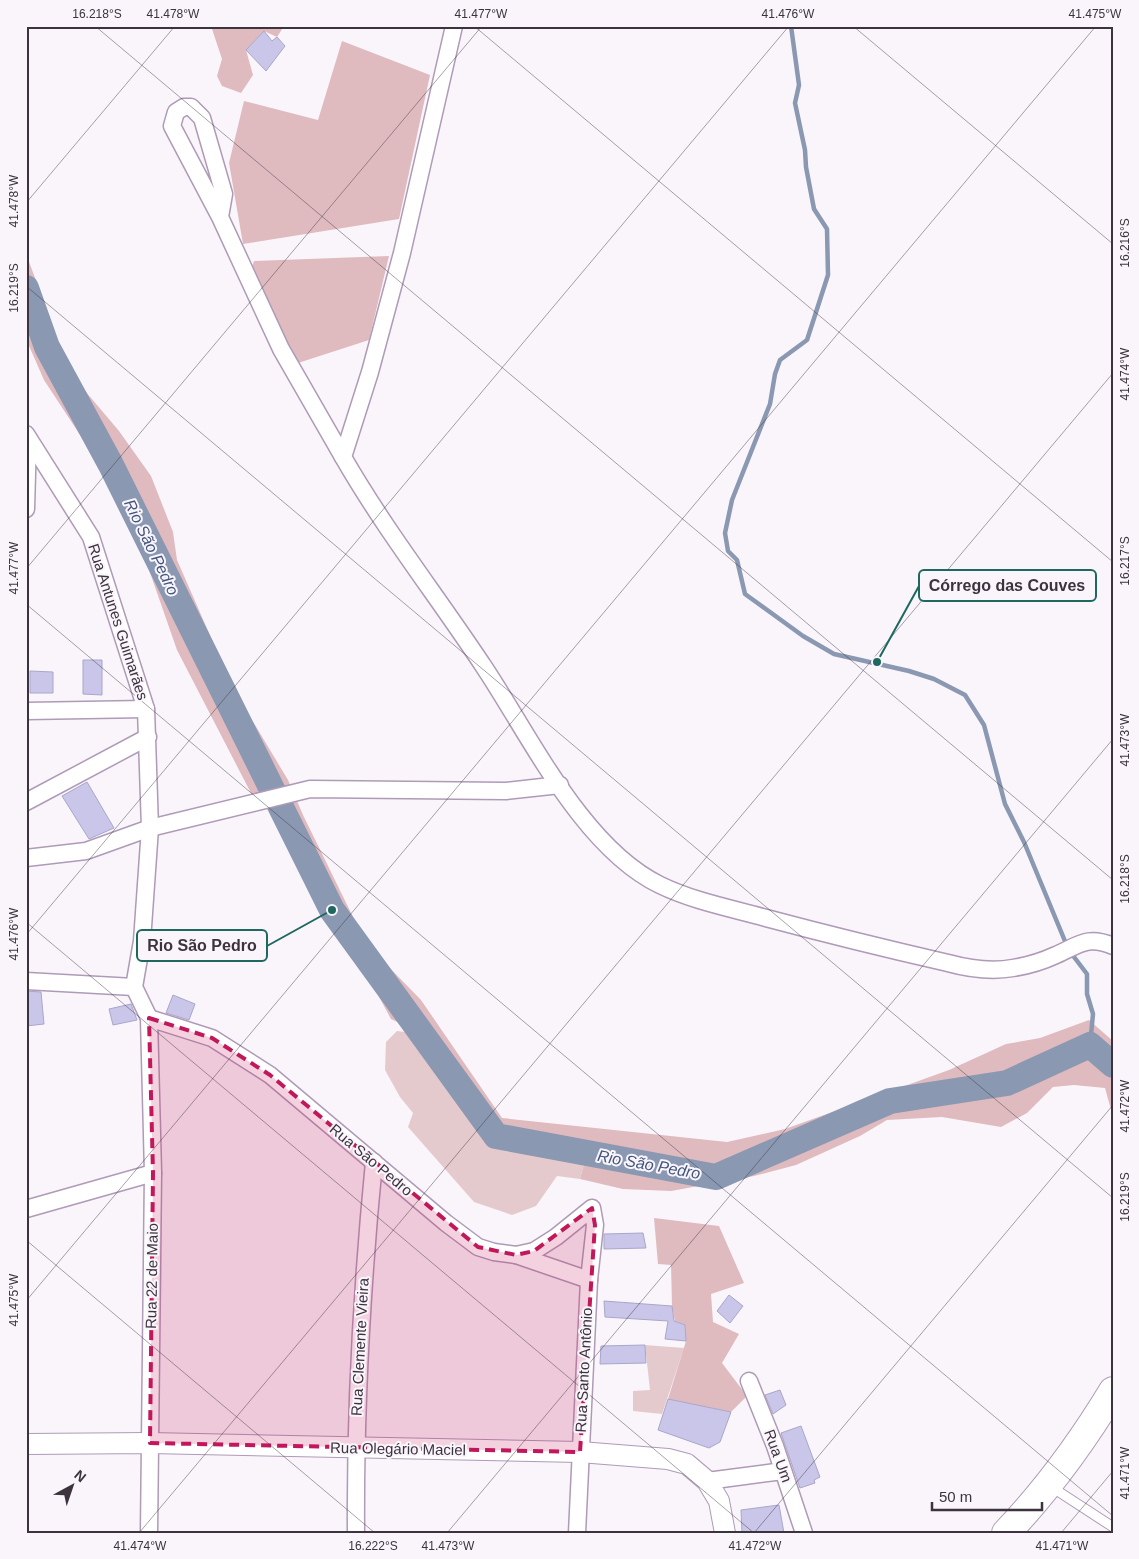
<svg xmlns="http://www.w3.org/2000/svg" width="1139" height="1559" viewBox="0 0 1139 1559" font-family="Helvetica,sans-serif">
<style>
.green{fill:#e5cacd}
.forest{fill:#dfbbc0}
.lines{fill:none;stroke-linecap:round;stroke-linejoin:round}
.stream{stroke:#8a98b2;stroke-width:4.5}
.river{stroke:#8a98b2;stroke-width:26}
.building{fill:#cac6e9;stroke:#aaa6c9}
.service-casing{stroke:#af9ab8;stroke-width:11}
.minor-casing{stroke:#af9ab8;stroke-width:19}
.tertiary-casing{stroke:#af9ab8;stroke-width:22}
.trunk-casing{stroke:#af9ab8;stroke-width:30}
.service{stroke:#fff;stroke-width:9}
.minor{stroke:#fff;stroke-width:16}
.tertiary{stroke:#fff;stroke-width:20}
.trunk{stroke:#fff;stroke-width:28}
.marked{fill:#c2185b;fill-opacity:0.2;stroke:#c2185b;stroke-width:4;stroke-dasharray:10 6;stroke-linejoin:round}
.ticks{fill:none;stroke:#3c333f;stroke-width:1;stroke-opacity:0.45}
.labels{text-anchor:middle;stroke-width:4;stroke-linejoin:round;paint-order:stroke}
.street-label{font-size:15px;fill:#3c333f;stroke:#f9f5fb}
.water-label{font-size:16px;font-style:italic;fill:#42567e;stroke:#f9f5fb}
.leader{fill:none;stroke:#1e6860;stroke-width:2}
.callout-dot{fill:#1e6860;stroke:#f9f5fb;stroke-width:2}
.callout{fill:#f9f5fb;stroke:#1e6860;stroke-width:2}
.callout-label{font-size:16px;text-anchor:middle;font-weight:bold;fill:#3c333f}
.neatline{fill:none;stroke:#3c333f;stroke-width:2}
.ticks-label{font-size:12px;text-anchor:middle;fill:#3c333f}
</style>
<rect width="100%" height="100%" fill="#f9f5fb"/>
<!-- green -->
<g class="green">
<path d="M 397,1031 L 422,1034 L 496,1136 L 587,1153 L 580,1179 L 557,1176 L 536,1206 L 512,1215 L 474,1202 L 408,1127 L 413,1113 L 400,1097 L 385,1070 L 386,1042 Z"/>
<path d="M 645,1345 L 684,1348 L 662,1414 L 633,1411 L 633,1391 L 650,1390 Z"/>
</g>
<!-- forest -->
<g class="forest">
<path d="M 211,26 L 284,26 L 277,37 L 264,31 L 246,50 L 253,75 L 241,93 L 222,86 L 217,76 L 222,59 Z"/>
<path d="M 342,41 L 430,75 L 399,219 L 243,244 L 229,163 L 244,101 L 318,120 Z"/>
<path d="M 26,254 L 40,291 L 45,331 L 86,392 L 119,431 L 151,476 L 173,532 L 177,560 L 234,690 L 288,780 L 303,815 L 355,921 L 384,962 L 421,1000 L 502,1118 L 727,1142 L 785,1129 L 949,1070 L 1006,1044 L 1040,1038 L 1089,1020 L 1113,1041 L 1113,1117 L 1105,1088 L 1074,1085 L 1053,1087 L 1027,1113 L 1001,1127 L 942,1117 L 887,1120 L 860,1136 L 796,1165 L 754,1176 L 671,1191 L 623,1189 L 580,1179 L 587,1153 L 496,1136 L 422,1034 L 391,1019 L 332,910 L 272,789 L 253,797 L 177,650 L 132,521 L 84,441 L 44,380 L 26,339 Z"/>
<path d="M 389,256 L 369,340 L 298,363 L 251,270 L 254,261 Z"/>
<path d="M 654,1218 L 719,1226 L 744,1283 L 711,1294 L 713,1322 L 739,1334 L 722,1363 L 747,1396 L 731,1412 L 668,1399 L 686,1341 L 685,1325 L 675,1321 L 672,1306 L 671,1265 L 658,1264 Z"/>
</g>
<g class="lines">
<!-- stream -->
<g class="stream">
<path d="M 791,26 L 799,85 L 795,103 L 805,150 L 806,167 L 814,209 L 827,229 L 828,275 L 807,340 L 780,360 L 775,374 L 770,404 L 732,500 L 725,533 L 728,551 L 737,560 L 745,594 L 803,636 L 834,654 L 909,671 L 934,679 L 965,695 L 984,725 L 1005,804 L 1024,842 L 1067,946"/>
<path d="M 1071,953 L 1087,974 L 1087,994 L 1093,1014 L 1090,1045"/>
</g>
<!-- river -->
<path class="river" d="M 26,288 L 47,347 L 111,465 L 332,910 L 496,1136 L 716,1177 L 890,1101 L 1007,1083 L 1090,1045 L 1113,1065"/>
</g>
<!-- building -->
<g class="building">
<path d="M 264,31 L 272,41 L 277,37 L 285,46 L 266,71 L 246,50 Z"/>
<path d="M 83,660 L 102,660 L 102,695 L 83,694 Z"/>
<path d="M 30,671 L 53,672 L 53,693 L 30,693 Z"/>
<path d="M 87,782 L 114,828 L 89,839 L 62,796 Z"/>
<path d="M 26,991 L 41,992 L 44,1024 L 26,1026 Z"/>
<path d="M 173,995 L 195,1004 L 189,1020 L 166,1013 Z"/>
<path d="M 131,1004 L 137,1020 L 113,1025 L 109,1009 Z"/>
<path d="M 643,1233 L 646,1248 L 604,1249 L 604,1234 Z"/>
<path d="M 729,1295 L 743,1306 L 730,1323 L 717,1311 Z"/>
<path d="M 604,1301 L 672,1306 L 674,1321 L 685,1325 L 686,1341 L 665,1339 L 668,1321 L 605,1317 Z"/>
<path d="M 645,1345 L 646,1363 L 600,1364 L 601,1346 Z"/>
<path d="M 780,1390 L 786,1405 L 773,1414 L 765,1395 Z"/>
<path d="M 668,1399 L 731,1412 L 720,1442 L 709,1448 L 658,1430 Z"/>
<path d="M 801,1426 L 820,1477 L 814,1480 L 815,1483 L 800,1488 L 781,1433 Z"/>
<path d="M 779,1505 L 784,1533 L 742,1533 L 741,1510 Z"/>
</g>
<g class="lines">
<defs>
<path id="service" d="M 1050,1486 L 1113,1527"/>
<g id="minor">
<path d="M 454,26 L 402,253 L 370,372 L 343,457 C 385,530 437,596 484,667 C 530,736 583,848 660,885 C 693,901 730,908 766,918 C 826,934 887,949 948,963 C 970,969 990,972 1013,968 C 1026,966 1043,961 1056,955 C 1079,945 1087,935 1113,946"/>
<path d="M 220,217 L 224,194 L 202,118 L 191,107 L 184,107 L 176,112 L 172,126 L 220,217 L 281,349 L 343,457"/>
<path d="M 26,434 L 91,537 L 146,709 L 150,828 L 142,941 L 134,987 L 149,1018 L 153,1173 L 149,1533"/>
<path d="M 26,509 L 28,438"/>
<path d="M 26,711 L 146,709"/>
<path d="M 26,802 L 148,737"/>
<path d="M 26,858 L 86,851 L 150,828 L 310,789 L 506,791 L 560,785"/>
<path d="M 26,981 L 134,987"/>
<path d="M 149,1018 L 212,1038 L 270,1075 L 446,1223 L 478,1247 L 494,1252 L 516,1255 L 534,1251 L 556,1237 L 592,1208 L 595,1225 L 589,1280 L 577,1533"/>
<path d="M 26,1209 L 153,1173"/>
<path d="M 516,1255 L 589,1280"/>
<path d="M 749,1381 L 775,1446 L 804,1533"/>
<path d="M 707,1481 L 783,1471"/>
<path d="M 356,1533 C 355,1408 362,1285 374,1162"/>
</g>
<path id="tertiary" d="M 26,1444 L 150,1443 L 580,1452 L 668,1459 L 687,1464 L 707,1481 L 719,1501 L 725,1533"/>
<path id="trunk" d="M 1006,1533 C 1047,1490 1082,1442 1113,1391"/>
</defs>
<!-- service casing -->
<use href="#service" class="service-casing"/>
<!-- minor casing -->
<use href="#minor" class="minor-casing"/>
<!-- tertiary casing -->
<use href="#tertiary" class="tertiary-casing"/>
<!-- trunk casing -->
<use href="#trunk" class="trunk-casing"/>
<!-- service -->
<use href="#service" class="service"/>
<!-- minor -->
<use href="#minor" class="minor"/>
<!-- tertiary -->
<use href="#tertiary" class="tertiary"/>
<!-- trunk -->
<use href="#trunk" class="trunk"/>
</g>
<!-- marked area -->
<path class="marked" d="M 149,1018 L 212,1038 L 270,1075 L 478,1247 L 516,1255 L 534,1251 L 592,1208 L 595,1225 L 580,1452 L 150,1443 L 153,1173 Z"/>
<!-- ticks -->
<path class="ticks" d="M 95,26 L 1113,880M 474,26 L 1113,562M 853,26 L 1113,244M 26,203 L 175,26M 26,286 L 1113,1198M 26,569 L 482,26M 26,604 L 1113,1516M 26,922 L 754,1533M 26,935 L 789,26M 26,1240 L 375,1533M 26,1301 L 1096,26M 139,1533 L 1113,373M 447,1533 L 1113,739M 754,1533 L 1113,1105M 1061,1533 L 1113,1471"/>
<g class="labels">
<!-- street labels -->
<g class="street-label">
<text transform="translate(118 622) rotate(72)" y="5">Rua Antunes Guimarães</text>
<text transform="translate(371 1160) rotate(40)" y="5">Rua São Pedro</text>
<text transform="translate(152 1276) rotate(-89)" y="5">Rua 22 de Maio</text>
<text transform="translate(360 1347) rotate(-87)" y="5">Rua Clemente Vieira</text>
<text transform="translate(584 1370) rotate(-87)" y="5">Rua Santo Antônio</text>
<text transform="translate(398 1449) rotate(1)" y="5">Rua Olegário Maciel</text>
<text transform="translate(778 1456) rotate(70)" y="5">Rua Um</text>
</g>
<!-- water labels -->
<g class="water-label">
<text transform="translate(152 547) rotate(64)" y="6">Rio São Pedro</text>
<text transform="translate(649 1164) rotate(10)" y="6">Rio São Pedro</text>
</g>
</g>
<!-- callouts -->
<path class="leader" d="M877 662L919 586M332 910L267 946"/>
<g class="callout-dot">
<circle cx="877" cy="662" r="5"/>
<circle cx="332" cy="910" r="5"/>
</g>
<g class="callout">
<rect x="919" y="570" width="177" height="31" rx="5"/>
<rect x="137" y="930" width="130" height="31" rx="5"/>
</g>
<g class="callout-label">
<text x="1007" y="591">Córrego das Couves</text>
<text x="202" y="951">Rio São Pedro</text>
</g>
<!-- border -->
<rect width="1139" height="1559" fill="none" stroke="#f9f5fb" stroke-width="55"/>
<!-- north arrow -->
<g transform="translate(72 1486) rotate(40)" stroke="#f9f5fb" stroke-width="4" paint-order="stroke">
<path d="M0-4L9 19L0 12L-9 19Z" fill="#3c333f"/>
<text y="-8" font-size="14" font-weight="bold" text-anchor="middle" fill="#3c333f">N</text>
</g>
<!-- scale -->
<path d="M932 1502v8h110v-8" fill="none" stroke="#3c333f" stroke-width="2.5"/>
<text x="939" y="1502" font-size="15" fill="#3c333f" stroke="#f9f5fb" stroke-width="4" paint-order="stroke">50 m</text>
<rect x="28" y="28" width="1084" height="1504" class="neatline"/>
<g class="ticks-label">
<text x="97" y="18">16.218°S</text>
<text x="173" y="18">41.478°W</text>
<text x="481" y="18">41.477°W</text>
<text x="788" y="18">41.476°W</text>
<text x="1095" y="18">41.475°W</text>
<text transform="translate(14 201) rotate(-90)" y="4">41.478°W</text>
<text transform="translate(1125 243) rotate(-90)" y="4">16.216°S</text>
<text transform="translate(14 288) rotate(-90)" y="4">16.219°S</text>
<text transform="translate(1125 374) rotate(-90)" y="4">41.474°W</text>
<text transform="translate(1125 561) rotate(-90)" y="4">16.217°S</text>
<text transform="translate(14 568) rotate(-90)" y="4">41.477°W</text>
<text transform="translate(1125 740) rotate(-90)" y="4">41.473°W</text>
<text transform="translate(1125 879) rotate(-90)" y="4">16.218°S</text>
<text transform="translate(14 934) rotate(-90)" y="4">41.476°W</text>
<text transform="translate(1125 1106) rotate(-90)" y="4">41.472°W</text>
<text transform="translate(1125 1197) rotate(-90)" y="4">16.219°S</text>
<text transform="translate(14 1300) rotate(-90)" y="4">41.475°W</text>
<text transform="translate(1125 1473) rotate(-90)" y="4">41.471°W</text>
<text x="140" y="1550">41.474°W</text>
<text x="373" y="1550">16.222°S</text>
<text x="448" y="1550">41.473°W</text>
<text x="755" y="1550">41.472°W</text>
<text x="1062" y="1550">41.471°W</text>
</g>
</svg>
